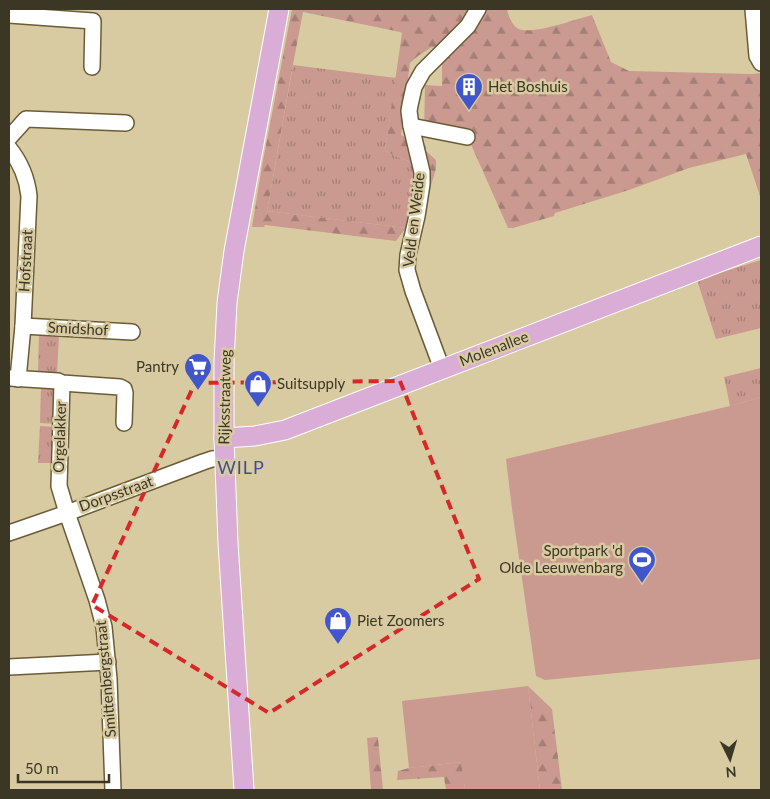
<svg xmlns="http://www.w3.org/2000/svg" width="770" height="799" viewBox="0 0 770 799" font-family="Lato,sans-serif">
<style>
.grass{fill:url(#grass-tufts)}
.forest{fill:url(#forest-firs)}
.pitch{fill:#ca9990}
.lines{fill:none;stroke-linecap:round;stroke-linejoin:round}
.minor-casing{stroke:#6a5c37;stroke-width:18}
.major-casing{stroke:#fff;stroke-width:21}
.minor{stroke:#fff;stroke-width:15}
.major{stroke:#daadd6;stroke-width:19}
.marked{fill:none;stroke:#d62828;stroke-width:4;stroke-dasharray:10 6;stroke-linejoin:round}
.labels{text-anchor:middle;stroke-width:5;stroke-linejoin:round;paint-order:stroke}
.poi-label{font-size:15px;fill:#3c3625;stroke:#d9cba1;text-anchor:start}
.street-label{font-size:15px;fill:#3c3625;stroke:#d9cba1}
.quarter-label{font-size:18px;letter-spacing:1px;fill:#3f4f8a;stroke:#d9cba1}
</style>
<defs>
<pattern id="grass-tufts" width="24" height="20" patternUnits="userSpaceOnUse" patternTransform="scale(1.25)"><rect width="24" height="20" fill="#ca9990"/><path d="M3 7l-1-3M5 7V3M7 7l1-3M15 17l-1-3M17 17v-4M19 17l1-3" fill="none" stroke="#a57e75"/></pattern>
<pattern id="forest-firs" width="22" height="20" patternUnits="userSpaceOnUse" patternTransform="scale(1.25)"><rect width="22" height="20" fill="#ca9990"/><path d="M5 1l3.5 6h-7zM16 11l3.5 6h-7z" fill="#a57e75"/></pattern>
</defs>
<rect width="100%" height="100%" fill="#d9cba1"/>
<!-- grass -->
<g class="grass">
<path d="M 293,65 L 396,78 L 385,150 L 391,154 L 435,172 C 429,194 421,210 406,228 L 267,211 Z"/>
<path d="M 761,260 L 761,328 L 716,339 L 697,280 Z"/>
<path d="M 39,334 L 59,335 L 57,374 L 38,372 Z"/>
<path d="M 761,368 L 761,397 L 730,406 L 724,377 Z"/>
<path d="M 41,385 L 55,387 L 56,424 L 40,423 Z"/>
<path d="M 40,426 L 55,427 L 53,463 L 38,463 Z"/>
</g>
<!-- forest -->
<g class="forest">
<path d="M 292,9 L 507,9 C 508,15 512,26 519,29 C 533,35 576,19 592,15 L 611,62 L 629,71 L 752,74 L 761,73 L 761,199 L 746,154 L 689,168 L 629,190 L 555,213 L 554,216 L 513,228 L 508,228 L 469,140 L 454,143 L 424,135 L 425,85 L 442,86 L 442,62 L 439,49 L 432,47 L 418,56 L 410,63 L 401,135 L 426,146 L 426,151 L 436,160 L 436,168 L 435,172 L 391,154 L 385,150 L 402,33 L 400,32 L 303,12 L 291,75 L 267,211 L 406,228 L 396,241 L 265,225 L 264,227 L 252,227 L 262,166 Z"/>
<path d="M 528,686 L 552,709 L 562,790 L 540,790 Z"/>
<path d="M 377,737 L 378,738 L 383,790 L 371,790 L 367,738 Z"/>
<path d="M 462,762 L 465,790 L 446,790 L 444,777 L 397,780 L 398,771 L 409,768 Z"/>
</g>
<!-- pitch -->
<g class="pitch">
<path d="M 761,397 L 761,659 L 545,680 L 536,676 L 512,509 L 506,459 L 730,406 Z"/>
<path d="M 528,686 L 540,790 L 465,790 L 461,762 L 409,768 L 402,701 Z"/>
</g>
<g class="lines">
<defs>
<g id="minor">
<path d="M 753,9 L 757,56 L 761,63"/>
<path d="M 9,15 L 93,21 L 92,67"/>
<path d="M 411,126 L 467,137"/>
<path d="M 9,138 L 26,119 L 126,123"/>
<path d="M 9,148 C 21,163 27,177 29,196 L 23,326 L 18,379"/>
<path d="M 23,326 L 132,332"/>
<path d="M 442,369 L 413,291 L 407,270 L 408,255 L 417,216 L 422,184 L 422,172 L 411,126 L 409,111 L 410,105 L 414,87 L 423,71 L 468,26 L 478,9"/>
<path d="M 10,378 L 58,381 L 62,383 L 120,387 L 124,389 L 125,393 L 124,423"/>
<path d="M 62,383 L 59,486 L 67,513 L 97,600 L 104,627 L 109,679 L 113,790"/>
<path d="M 9,533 L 67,513 L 203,462 L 212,459 L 224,458"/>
<path d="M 9,667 L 108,662"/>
</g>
<g id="major">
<path d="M 224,438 L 255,436 L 285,430 L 761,246"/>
<path d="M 244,790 L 228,543 L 224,438 L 224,362 L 227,303 L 234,251 L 279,9"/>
</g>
</defs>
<!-- minor casing -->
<use href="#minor" class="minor-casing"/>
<!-- major casing -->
<use href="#major" class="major-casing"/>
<!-- minor -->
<use href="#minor" class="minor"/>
<!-- major -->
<use href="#major" class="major"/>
</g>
<!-- marked area -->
<path class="marked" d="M 400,381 L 479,579 L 269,713 L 92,605 L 195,383 Z"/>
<!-- icons -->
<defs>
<symbol id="building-pin" viewBox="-11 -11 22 30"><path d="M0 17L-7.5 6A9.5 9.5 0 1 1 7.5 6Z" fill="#4056ca" stroke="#d9cba1"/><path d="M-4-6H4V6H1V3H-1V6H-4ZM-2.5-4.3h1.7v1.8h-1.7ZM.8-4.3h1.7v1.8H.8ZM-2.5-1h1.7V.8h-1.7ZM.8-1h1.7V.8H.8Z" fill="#fff"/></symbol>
<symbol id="supermarket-pin" viewBox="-11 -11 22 30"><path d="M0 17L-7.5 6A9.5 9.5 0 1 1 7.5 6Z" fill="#4056ca" stroke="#d9cba1"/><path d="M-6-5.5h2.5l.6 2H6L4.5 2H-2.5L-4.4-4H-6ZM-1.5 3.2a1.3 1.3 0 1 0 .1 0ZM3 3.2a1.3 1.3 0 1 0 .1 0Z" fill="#fff"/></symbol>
<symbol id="shop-pin" viewBox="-11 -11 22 30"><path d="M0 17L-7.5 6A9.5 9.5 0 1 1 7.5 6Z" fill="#4056ca" stroke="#d9cba1"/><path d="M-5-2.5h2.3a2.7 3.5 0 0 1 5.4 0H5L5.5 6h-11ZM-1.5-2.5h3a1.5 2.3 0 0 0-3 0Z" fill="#fff"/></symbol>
<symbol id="stadium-pin" viewBox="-11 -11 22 30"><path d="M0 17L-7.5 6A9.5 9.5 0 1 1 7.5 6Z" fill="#4056ca" stroke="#d9cba1"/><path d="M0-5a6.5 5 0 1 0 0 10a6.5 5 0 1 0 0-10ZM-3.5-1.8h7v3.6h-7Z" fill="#fff"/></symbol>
</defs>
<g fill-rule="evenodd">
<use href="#building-pin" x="453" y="71" width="32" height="43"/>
<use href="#supermarket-pin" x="182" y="351" width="32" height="43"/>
<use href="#shop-pin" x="242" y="368" width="32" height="43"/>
<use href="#stadium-pin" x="626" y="544" width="32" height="43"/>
<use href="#shop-pin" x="322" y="605" width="32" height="43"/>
</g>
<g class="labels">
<!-- poi labels -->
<g class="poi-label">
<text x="488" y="92">Het Boshuis</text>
<text x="179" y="372" text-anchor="end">Pantry</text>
<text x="277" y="389">Suitsupply</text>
<text x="623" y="556" text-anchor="end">Sportpark 'd<tspan x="623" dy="17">Olde Leeuwenbarg</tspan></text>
<text x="357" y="626">Piet Zoomers</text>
</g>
<!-- street labels -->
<g class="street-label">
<text transform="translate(414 220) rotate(-83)" y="5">Veld en Weide</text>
<text transform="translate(26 261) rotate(-87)" y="5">Hofstraat</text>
<text transform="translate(78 329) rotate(3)" y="5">Smidshof</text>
<text transform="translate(494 349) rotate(-21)" y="5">Molenallee</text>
<text transform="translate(225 397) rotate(-89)" y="5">Rijksstraatweg</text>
<text transform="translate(60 437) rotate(-88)" y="5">Orgelakker</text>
<text transform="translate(116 494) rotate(-20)" y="5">Dorpsstraat</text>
<text transform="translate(106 679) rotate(-95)" y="5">Smittenbergstraat</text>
</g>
<!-- quarter labels -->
<g class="quarter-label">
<text x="241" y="474">WILP</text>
</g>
</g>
<!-- border -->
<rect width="770" height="799" fill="none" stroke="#3c3625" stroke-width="20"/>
<!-- north arrow -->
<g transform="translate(730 759) rotate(175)" stroke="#d9cba1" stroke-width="4" paint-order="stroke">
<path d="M0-4L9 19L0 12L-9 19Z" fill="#3c3625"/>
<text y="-8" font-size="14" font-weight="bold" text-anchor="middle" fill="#3c3625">N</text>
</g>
<!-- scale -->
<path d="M18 774v8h91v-8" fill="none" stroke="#3c3625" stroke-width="2.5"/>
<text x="25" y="774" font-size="15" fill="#3c3625" stroke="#d9cba1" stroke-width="4" paint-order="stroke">50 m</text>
</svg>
